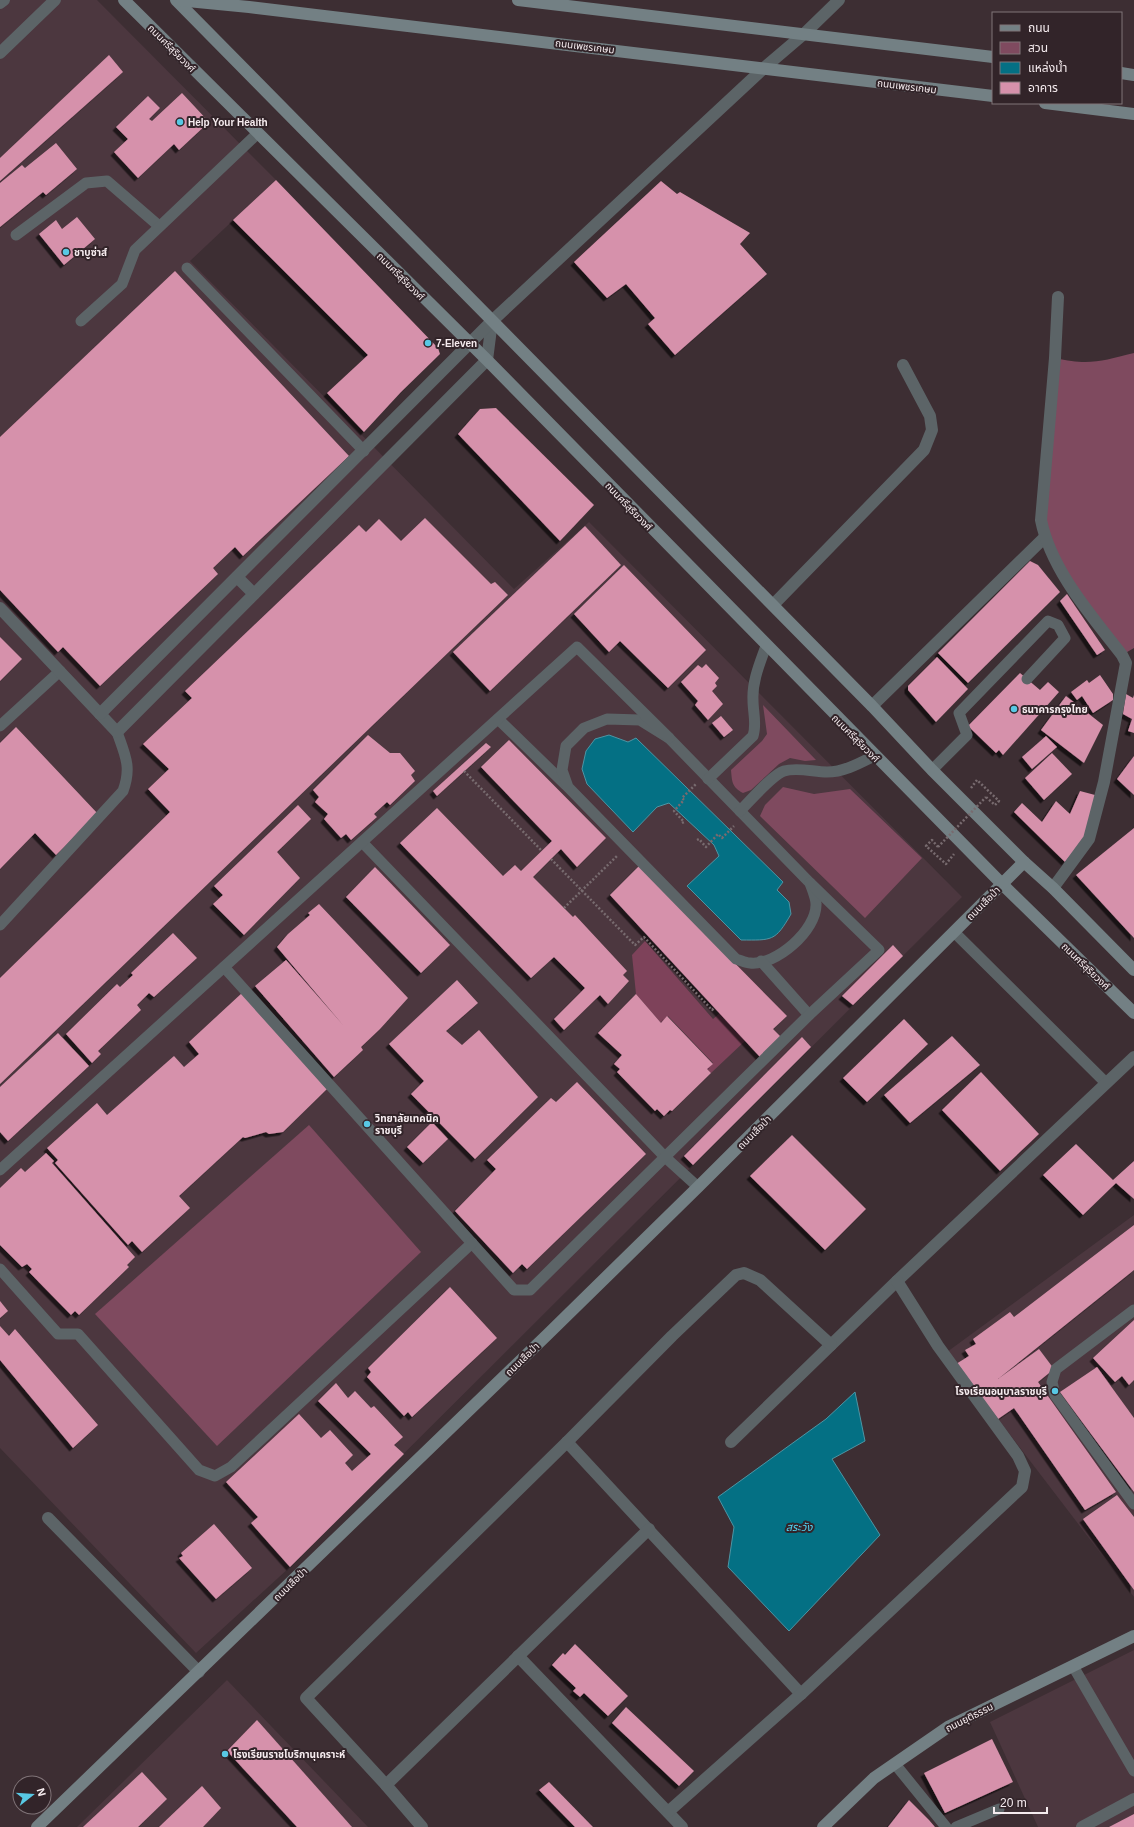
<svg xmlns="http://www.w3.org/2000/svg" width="1134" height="1827" viewBox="0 0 1134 1827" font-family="Arial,'Noto Sans Thai',sans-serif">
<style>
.built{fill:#4c373f}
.green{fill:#7f4a5f}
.forest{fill:#7e425a}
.water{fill:#047084;stroke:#4d95a4}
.building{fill:#d691ab;filter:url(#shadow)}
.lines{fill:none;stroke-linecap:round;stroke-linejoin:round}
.path{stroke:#786b6f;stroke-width:2.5;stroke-dasharray:2 2;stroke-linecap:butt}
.lane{stroke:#5c6467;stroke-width:11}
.street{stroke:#5c6467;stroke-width:12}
.secondary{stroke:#738084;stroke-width:12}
.path-bridge{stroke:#786b6f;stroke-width:2.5;stroke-dasharray:2 2;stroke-linecap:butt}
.poi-dot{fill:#58c8e4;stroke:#322429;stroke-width:1.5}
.labels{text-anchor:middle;stroke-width:4;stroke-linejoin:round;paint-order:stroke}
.street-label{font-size:10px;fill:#f6ecef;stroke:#322429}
.poi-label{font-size:10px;font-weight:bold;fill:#f6ecef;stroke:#322429;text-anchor:start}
.water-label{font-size:11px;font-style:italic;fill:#51d1ef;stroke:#322429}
</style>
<defs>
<filter id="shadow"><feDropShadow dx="-3.5" dy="3.5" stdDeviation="0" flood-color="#0009"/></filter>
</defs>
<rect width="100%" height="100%" fill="#3d2e33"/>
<!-- built -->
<g class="built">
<path d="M 0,0 L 97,0 L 276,180 L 190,261 L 514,589 L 589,522 L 962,897 L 290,1567 L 196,1653 L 0,1448 Z"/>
<path d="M 1134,1215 L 1134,1597 L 947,1352 Z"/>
<path d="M 1134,1650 L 1134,1827 L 1038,1827 L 990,1722 Z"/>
<path d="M 227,1680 L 368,1827 L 77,1827 Z"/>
</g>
<!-- green -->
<g class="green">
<path d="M 1134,353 L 1134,648 L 1122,655 L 1044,538 L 1055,358 C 1089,366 1102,361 1134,353 Z"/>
<path d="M 763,705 L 816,760 L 805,761 L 790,758 L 779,764 L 751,790 L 743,793 C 732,787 732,782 731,770 L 762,741 L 767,734 Z"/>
<path d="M 783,787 L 814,794 L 850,789 L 922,858 L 865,918 L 760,816 L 765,805 Z"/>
<path d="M 309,1125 L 421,1252 L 217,1446 L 95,1314 Z"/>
</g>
<!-- forest -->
<path class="forest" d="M 645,941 L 713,1019 L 720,1013 L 745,1041 L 711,1073 L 707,1069 L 713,1063 L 668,1016 L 661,1023 L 636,994 L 632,955 Z"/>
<!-- water -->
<g class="water">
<path d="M 609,735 L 628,742 L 636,738 L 783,882 L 777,890 L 789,902 L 791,914 C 775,942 772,940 741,940 L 687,886 L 719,856 L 714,845 L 669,803 L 657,807 L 633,832 L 587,784 L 582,769 L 586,751 L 595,739 Z"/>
<path d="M 855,1392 L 865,1441 L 832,1459 L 880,1535 L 789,1631 L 728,1567 L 734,1527 L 718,1497 L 826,1419 Z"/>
</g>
<!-- building -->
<g class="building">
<path d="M 109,55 L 123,72 L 0,181 L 0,158 Z"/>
<path d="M 182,93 L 209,122 L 179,150 L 174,144 L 138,178 L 114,152 L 128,139 L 116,127 L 148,96 L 160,108 L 149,119 L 152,121 Z"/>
<path d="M 56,143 L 77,169 L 46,195 L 43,192 L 0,227 L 0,183 L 22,165 L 25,168 Z"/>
<path d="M 276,180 L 438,348 L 440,354 L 401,392 L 364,432 L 327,393 L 368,355 L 233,220 Z"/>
<path d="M 661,181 L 677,194 L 680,192 L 750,233 L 740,244 L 767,274 L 675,355 L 648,324 L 655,318 L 626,284 L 607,298 L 574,262 Z"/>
<path d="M 77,217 L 95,239 L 64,265 L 39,234 L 56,220 L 62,229 Z"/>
<path d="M 175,271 L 349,456 L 243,556 L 235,547 L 213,568 L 218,574 L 100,686 L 63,647 L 58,652 L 0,590 L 0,437 Z"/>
<path d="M 496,408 L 594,505 L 560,541 L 458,434 L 480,409 Z"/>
<path d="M 425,518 L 491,584 L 495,582 L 508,595 L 0,1084 L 0,978 L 170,812 L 148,789 L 169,769 L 143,744 L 192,698 L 185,691 L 359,525 L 366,532 L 379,519 L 401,541 Z"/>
<path d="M 585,526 L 621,565 L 490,691 L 453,652 Z"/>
<path d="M 1030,561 L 1038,565 L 1060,592 L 968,683 L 938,653 Z"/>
<path d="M 624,565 L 706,650 L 668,688 L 620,641 L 609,652 L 574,614 Z"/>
<path d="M 1067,594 L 1105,650 L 1097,655 L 1060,601 Z"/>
<path d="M 0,637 L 22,659 L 0,681 Z"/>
<path d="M 937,657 L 968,689 L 936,722 L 908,690 L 908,686 Z"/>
<path d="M 706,664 L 719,678 L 715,683 L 717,686 L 712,691 L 723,704 L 708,720 L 695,705 L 698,701 L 681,682 L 698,665 L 702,668 Z"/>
<path d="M 1020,673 L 1040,690 L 1048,682 L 1059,692 L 1003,755 L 999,750 L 996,753 L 968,726 Z"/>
<path d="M 1100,675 L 1113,694 L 1113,700 L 1093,713 L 1082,696 L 1077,700 L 1071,692 L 1087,680 L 1089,683 Z"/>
<path d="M 1126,694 L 1133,698 L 1134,695 L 1134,733 L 1128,731 L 1132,719 L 1123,714 Z"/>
<path d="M 1066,696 L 1103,725 L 1084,763 L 1041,730 Z"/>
<path d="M 721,716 L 733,730 L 724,737 L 712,723 Z"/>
<path d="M 16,727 L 98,814 L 56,855 L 35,833 L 0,869 L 0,743 Z"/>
<path d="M 368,735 L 390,753 L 400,753 L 415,771 L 411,775 L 415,781 L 390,805 L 387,802 L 374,814 L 377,817 L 351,840 L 346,834 L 341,838 L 324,819 L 328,814 L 315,802 L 319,797 L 313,790 Z"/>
<path d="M 1046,736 L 1057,747 L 1032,769 L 1022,757 Z"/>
<path d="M 509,740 L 606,838 L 577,867 L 561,849 L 533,877 L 573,917 L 575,915 L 627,971 L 623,975 L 629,981 L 608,1004 L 600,995 L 564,1030 L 554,1019 L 585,988 L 554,957 L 531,978 L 400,843 L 437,808 L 503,876 L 515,865 L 521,871 L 552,841 L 481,767 Z"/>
<path d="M 486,743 L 491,747 L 437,796 L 433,791 Z"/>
<path d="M 1052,753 L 1072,774 L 1044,800 L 1025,778 Z"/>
<path d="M 1134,756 L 1134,795 L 1117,779 Z"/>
<path d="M 1080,791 L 1095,795 L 1087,835 L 1065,862 L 1014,812 L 1022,803 L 1042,822 L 1056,801 L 1070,814 Z"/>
<path d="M 298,805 L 311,819 L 277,852 L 300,878 L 244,935 L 213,904 L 223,895 L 214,886 Z"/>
<path d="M 1134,828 L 1134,938 L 1076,875 Z"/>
<path d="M 639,866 L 787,1016 L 773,1029 L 781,1037 L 760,1057 L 610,895 Z"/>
<path d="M 375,867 L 450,945 L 421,973 L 346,897 Z"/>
<path d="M 319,904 L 408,998 L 380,1029 L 361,1047 L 363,1050 L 334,1077 L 255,986 L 286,960 L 343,1025 L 277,947 L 288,934 L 310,915 L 308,913 Z"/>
<path d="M 173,933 L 197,958 L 154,997 L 149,993 L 137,1005 L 141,1010 L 98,1051 L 101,1054 L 92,1063 L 66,1034 L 117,984 L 120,987 L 133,975 L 131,973 Z"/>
<path d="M 893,945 L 903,956 L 853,1005 L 842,996 Z"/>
<path d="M 457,980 L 478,1003 L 446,1031 L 462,1045 L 479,1030 L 538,1097 L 475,1159 L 411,1094 L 424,1081 L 389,1044 Z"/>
<path d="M 242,993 L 327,1089 L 283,1132 L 269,1134 L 266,1132 L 245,1138 L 243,1137 L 179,1196 L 190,1208 L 142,1252 L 132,1241 L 128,1245 L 55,1163 L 58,1160 L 47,1148 L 97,1103 L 107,1115 L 174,1056 L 184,1067 L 199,1054 L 189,1042 Z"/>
<path d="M 636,994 L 661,1023 L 667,1016 L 713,1064 L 707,1069 L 711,1073 L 672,1111 L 670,1110 L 664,1116 L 657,1109 L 655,1111 L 617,1072 L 620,1069 L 614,1064 L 622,1055 L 598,1033 Z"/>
<path d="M 904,1019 L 928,1044 L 867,1102 L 843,1078 Z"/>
<path d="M 58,1033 L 89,1066 L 8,1141 L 0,1132 L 0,1087 Z"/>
<path d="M 952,1036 L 980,1065 L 910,1123 L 884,1095 Z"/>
<path d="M 802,1037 L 811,1047 L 693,1165 L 684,1156 Z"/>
<path d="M 981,1072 L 1039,1134 L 1000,1171 L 942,1110 Z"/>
<path d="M 577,1082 L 646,1154 L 527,1269 L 522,1264 L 513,1273 L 455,1211 L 496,1169 L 487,1160 L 551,1098 L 556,1102 Z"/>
<path d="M 432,1122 L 448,1139 L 423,1163 L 407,1147 Z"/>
<path d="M 792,1135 L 866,1209 L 825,1250 L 750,1176 Z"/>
<path d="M 1076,1144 L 1113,1180 L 1134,1161 L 1134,1199 L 1116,1183 L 1083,1215 L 1043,1175 Z"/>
<path d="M 46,1153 L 54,1161 L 52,1163 L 135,1257 L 127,1265 L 129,1267 L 79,1315 L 75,1311 L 71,1315 L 29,1272 L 32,1269 L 27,1264 L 22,1267 L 0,1245 L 0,1188 L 21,1168 L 25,1172 Z"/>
<path d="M 1134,1225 L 1134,1270 L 998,1379 L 1039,1349 L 1054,1369 L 1038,1382 L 1116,1492 L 1085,1510 L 1014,1408 L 998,1419 L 956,1364 L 969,1356 L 965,1350 L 976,1344 L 973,1339 L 1010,1312 L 1014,1317 Z"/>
<path d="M 450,1287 L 497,1338 L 412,1417 L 408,1412 L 404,1416 L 367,1377 L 371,1372 L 368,1368 Z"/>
<path d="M 0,1301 L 8,1311 L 0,1318 Z"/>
<path d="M 1134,1320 L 1134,1380 L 1129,1385 L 1122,1376 L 1115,1382 L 1093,1358 Z"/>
<path d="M 0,1326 L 9,1336 L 15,1329 L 98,1425 L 73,1448 L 0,1360 Z"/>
<path d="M 1097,1367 L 1134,1418 L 1134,1492 L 1060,1392 Z"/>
<path d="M 336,1383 L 348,1398 L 355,1391 L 371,1408 L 374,1406 L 403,1437 L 394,1445 L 404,1454 L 290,1567 L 251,1523 L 258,1517 L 226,1482 L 299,1414 L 321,1438 L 330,1430 L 353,1455 L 345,1463 L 352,1471 L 371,1454 L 318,1401 Z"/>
<path d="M 1117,1495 L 1134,1517 L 1134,1590 L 1083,1519 Z"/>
<path d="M 214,1524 L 252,1568 L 216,1599 L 179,1558 L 183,1556 L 181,1553 Z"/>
<path d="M 575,1644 L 628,1696 L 608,1716 L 584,1693 L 580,1697 L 573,1691 L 576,1688 L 552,1665 L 563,1653 L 565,1655 Z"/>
<path d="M 626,1707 L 694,1771 L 679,1786 L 612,1723 Z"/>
<path d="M 257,1720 L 352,1827 L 297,1827 L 227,1751 Z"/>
<path d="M 992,1739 L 1013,1782 L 945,1813 L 924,1773 Z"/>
<path d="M 142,1772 L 167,1799 L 138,1827 L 83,1827 Z"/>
<path d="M 549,1782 L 593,1827 L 575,1827 L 539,1790 Z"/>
<path d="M 202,1786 L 221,1808 L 203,1827 L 159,1827 Z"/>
<path d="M 909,1800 L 929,1820 L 935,1827 L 888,1827 Z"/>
<path d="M 1134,1814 L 1134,1827 L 1109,1827 Z"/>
</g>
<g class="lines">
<!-- path -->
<g class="path">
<path d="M 464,771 L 542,851"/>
<path d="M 971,788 L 977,780 L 999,801 L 995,805 L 986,797"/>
<path d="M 682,823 L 684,822 L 674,811 L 684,800 L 682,798 L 696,784"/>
<path d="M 697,840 L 699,839 L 706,847 L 718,834 L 722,838 L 734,826"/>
<path d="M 938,847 L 932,840 L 926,846 L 946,864 L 954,854"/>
<path d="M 551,859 L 635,945 L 644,937 L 712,1010 L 714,1008"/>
<path d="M 564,908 L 617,856"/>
</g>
<!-- lane -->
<g class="lane">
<path d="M 16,235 L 86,183 L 107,181 L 159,226"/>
<path d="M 187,268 L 364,451"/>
<path d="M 81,321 L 122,284 L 135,250 L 258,133"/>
<path d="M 498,719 L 566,785"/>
<path d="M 607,719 L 640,720 L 669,738 L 810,883 C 812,889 816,898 816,904 C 817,930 776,966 750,963 C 746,963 740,960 736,959 L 568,787 L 562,770 L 566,746 L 584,728 Z"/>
<path d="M 0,726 L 60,671"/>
<path d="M 932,770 L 967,735 L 959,713 L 1048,621 L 1058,625 L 1065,638 L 1027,679"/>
<path d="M 708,779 L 753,736 C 757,724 753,713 753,700 C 752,681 760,663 766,646"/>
<path d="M 740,811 C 750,801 772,775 784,771 C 797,767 814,772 827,772 C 844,772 860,763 874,756"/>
<path d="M 362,842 L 665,1157 L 698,1187"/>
<path d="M 0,925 L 123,791 C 132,767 125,755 117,732"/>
<path d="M 954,932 L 1106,1083"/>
<path d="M 761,961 L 809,1015"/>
<path d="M 224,967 L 514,1290 L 530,1290 L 809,1015 L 879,950 L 810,883"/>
<path d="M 0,1170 L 577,647 L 669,738"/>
<path d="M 0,1269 L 58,1334 L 78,1334 L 199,1470 L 215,1476 L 231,1467 L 472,1243"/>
<path d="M 1134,1310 L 1056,1369 L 1052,1382 L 1055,1395 L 1134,1504"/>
<path d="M 1073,1666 L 1134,1771"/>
<path d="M 895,1764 L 946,1827"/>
<path d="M 956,1827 L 999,1809"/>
</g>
<!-- street -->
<g class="street">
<path d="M 0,3 L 4,0"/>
<path d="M 0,53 L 55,0"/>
<path d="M 237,577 L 254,594"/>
<path d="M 773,605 L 924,450 L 932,430 L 930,416 L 903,365"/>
<path d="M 0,608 L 117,732 L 487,360 L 492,321"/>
<path d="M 872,706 L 1044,538"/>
<path d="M 100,714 L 492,321 L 764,68 L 805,33 L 839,0"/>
<path d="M 1053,888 L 1089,839 L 1104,782 L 1126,663 L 1122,655 C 1091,615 1051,570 1041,520 L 1055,358 L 1058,297"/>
<path d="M 567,1442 L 801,1694"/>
<path d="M 731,1442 L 897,1281 L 1134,1057"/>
<path d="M 48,1518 L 199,1672"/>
<path d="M 518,1656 L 682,1827"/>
<path d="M 386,1785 L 649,1529"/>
<path d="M 668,1812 L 801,1694 L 1022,1487 L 1025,1471 L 1018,1456 L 938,1346 L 897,1281"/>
<path d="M 422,1827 L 386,1785 L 306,1698 L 567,1442 L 672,1336 L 736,1275 L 744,1273 L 760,1280 L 831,1345"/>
<path d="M 1082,1827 L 1134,1799"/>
</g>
<!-- secondary -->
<g class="secondary">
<path d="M 124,0 L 487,360 L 1002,884 L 1134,1013"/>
<path d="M 176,0 L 872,706 L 932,770 L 1024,862 L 1053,888 L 1134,970"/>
<path d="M 177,0 L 249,7 L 993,96"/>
<path d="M 518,0 L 993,57"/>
<path d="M 1121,73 L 1134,75"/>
<path d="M 1045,103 L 1134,114"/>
<path d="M 37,1827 L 548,1334 L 698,1187 L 1024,862"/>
<path d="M 823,1827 L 874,1778 L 948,1727 L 1134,1636"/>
</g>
<!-- path-bridge -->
<path class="path-bridge" d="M 938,847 L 986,797"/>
</g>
<!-- markers -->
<g class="poi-dot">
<circle cx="180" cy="122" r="4"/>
<circle cx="66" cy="252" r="4"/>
<circle cx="428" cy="343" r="4"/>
<circle cx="1014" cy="709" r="4"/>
<circle cx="367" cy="1124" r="4"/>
<circle cx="1055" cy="1391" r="4"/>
<circle cx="225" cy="1754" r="4"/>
</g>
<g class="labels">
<!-- street labels -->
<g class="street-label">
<text transform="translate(585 46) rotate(7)" y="4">ถนนเพชรเกษม</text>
<text transform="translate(172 48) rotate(45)" y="4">ถนนศรีสุริยวงศ์</text>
<text transform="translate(907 86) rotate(7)" y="4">ถนนเพชรเกษม</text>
<text transform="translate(401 276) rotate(45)" y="4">ถนนศรีสุริยวงศ์</text>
<text transform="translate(629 506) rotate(46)" y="4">ถนนศรีสุริยวงศ์</text>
<text transform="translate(856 738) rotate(45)" y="4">ถนนศรีสุริยวงศ์</text>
<text transform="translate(983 903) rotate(-45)" y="4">ถนนเสือป่า</text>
<text transform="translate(1086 966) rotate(44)" y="4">ถนนศรีสุริยวงศ์</text>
<text transform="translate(754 1132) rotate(-45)" y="4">ถนนเสือป่า</text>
<text transform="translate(522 1359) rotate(-44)" y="4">ถนนเสือป่า</text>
<text transform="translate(290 1584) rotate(-44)" y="4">ถนนเสือป่า</text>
<text transform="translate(969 1717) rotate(-27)" y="4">ถนนยุติธรรม</text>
</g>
<!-- poi labels -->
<g class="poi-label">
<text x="188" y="126">Help Your Health</text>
<text x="74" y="256">ชาบูซ่าส์</text>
<text x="436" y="347">7-Eleven</text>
<text x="1022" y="713">ธนาคารกรุงไทย</text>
<text x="375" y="1122">วิทยาลัยเทคนิค<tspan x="375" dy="12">ราชบุรี</tspan></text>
<text x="1047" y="1395" text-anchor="end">โรงเรียนอนุบาลราชบุรี</text>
<text x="233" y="1758">โรงเรียนราชโบริกานุเคราะห์</text>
</g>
<!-- water labels -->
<g class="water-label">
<text x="799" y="1531">สระวัง</text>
</g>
</g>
<!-- legend -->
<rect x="992" y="12" width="130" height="92" fill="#322429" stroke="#807478"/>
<rect x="1000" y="25" width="20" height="6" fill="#738084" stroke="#807478"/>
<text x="1028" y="32" font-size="12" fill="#f6ecef">ถนน</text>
<rect x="1000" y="42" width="20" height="12" fill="#7f4a5f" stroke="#807478"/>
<text x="1028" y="52" font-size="12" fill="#f6ecef">สวน</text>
<rect x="1000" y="62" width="20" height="12" fill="#047084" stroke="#807478"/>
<text x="1028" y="72" font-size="12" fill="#f6ecef">แหล่งน้ำ</text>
<rect x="1000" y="82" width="20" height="12" fill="#d691ab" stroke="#807478"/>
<text x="1028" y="92" font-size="12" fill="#f6ecef">อาคาร</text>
<!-- north arrow -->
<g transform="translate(32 1795) rotate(73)"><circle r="19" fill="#322429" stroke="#807478"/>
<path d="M0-3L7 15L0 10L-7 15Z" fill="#58c8e4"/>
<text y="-6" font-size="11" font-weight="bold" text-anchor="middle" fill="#f6ecef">N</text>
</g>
<!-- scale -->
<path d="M994 1807v6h53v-6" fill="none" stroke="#f6ecef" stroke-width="2"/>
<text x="1000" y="1807" font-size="12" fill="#f6ecef" stroke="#322429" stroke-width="3" paint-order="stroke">20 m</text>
</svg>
